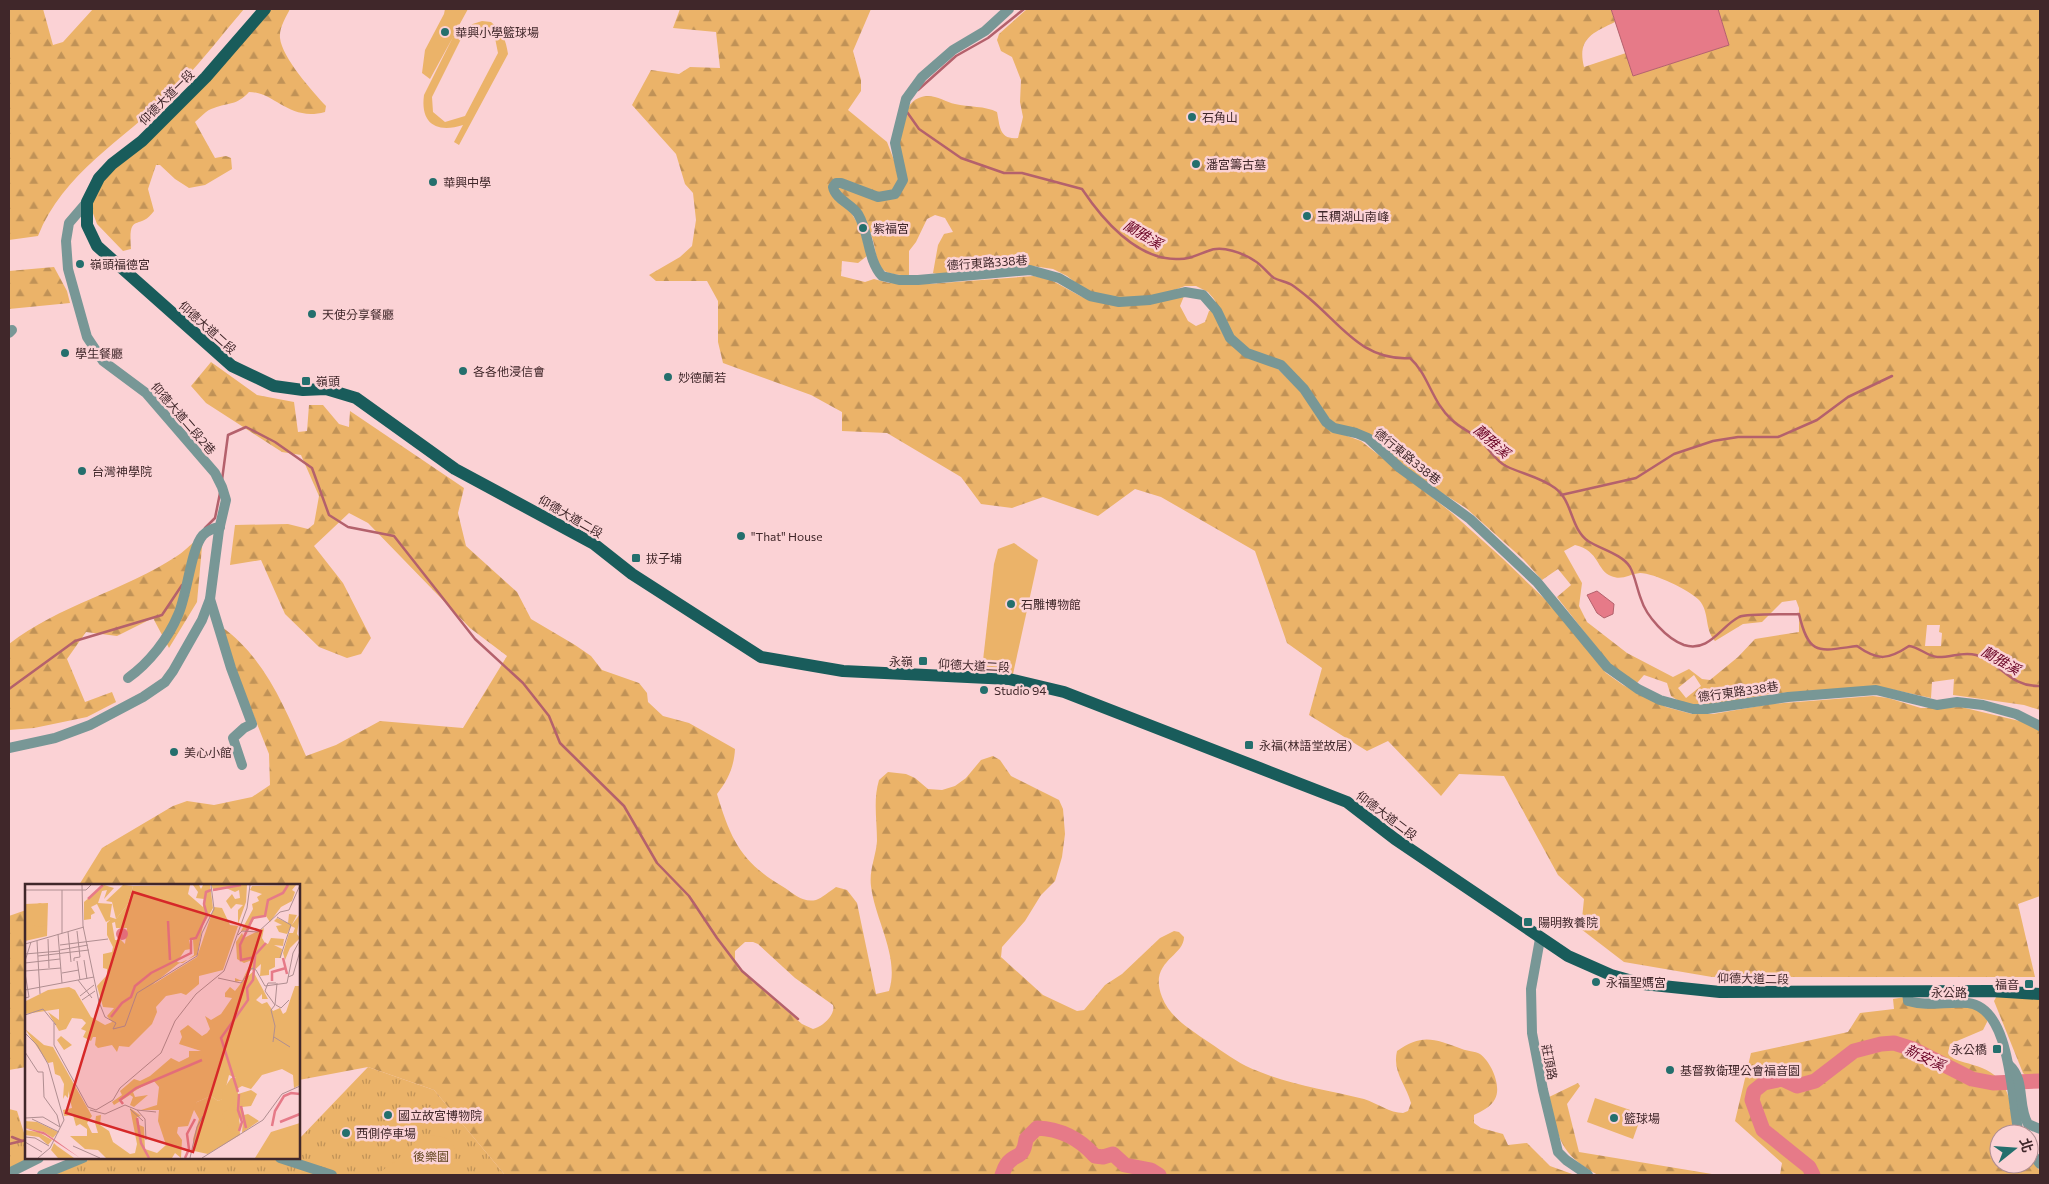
<svg xmlns="http://www.w3.org/2000/svg" width="2049" height="1184" font-family="Commissioner,'Noto Sans TC',sans-serif">
	<style>
		.forest { fill: url(#forest-firs); fill-rule: evenodd }
		.park { fill: url(#park-tufts) }
		.garden { fill: #ebb369; fill-rule: evenodd }
		.water { fill: #e67a88; stroke: #b4616c }
		.lines { fill: none; stroke-linecap: round; stroke-linejoin: round }
		.stream { stroke: #b4616c; stroke-width: 2.5 }
		.river { stroke: #e67a88; stroke-width: 15 }
		.minor { stroke: #789796; stroke-width: 10 }
		.primary { stroke: #195c5b; stroke-width: 12 }
		.poi-dot { fill: #246f6d; stroke: #fbd2d5; stroke-width: 2 }
		.labels { text-anchor: middle; dominant-baseline: central; stroke-width: 5; stroke-linejoin: round; paint-order: stroke }
		.poi-label { font-size: 12px; fill: #40272a; stroke: #fbd2d5; text-anchor: start }
		.street-label { font-size: 12px; fill: #40272a; stroke: #fbd2d5 }
		.park-label { font-size: 12px; fill: #61451f; stroke: #fbd2d5 }
		.water-label { font-size: 14px; font-style: italic; fill: #690223; stroke: #fbd2d5 }
		.inset-river { fill: none; stroke: #e67a88; stroke-width: 2.5 }
		.inset-road { fill: none; stroke: #b08e91; stroke-width: 1 }
		.view { fill: #d62828; fill-opacity: 0.15; stroke: #d62828; stroke-width: 2.5 }
		.inset-edge { fill: none; stroke: #40272a; stroke-width: 2.5 }
	</style>
	<defs>
		<pattern id="forest-firs" width="22" height="20" patternUnits="userSpaceOnUse" patternTransform="scale(1.25)"><rect width="22" height="20" fill="#ebb369"/><path d="M5 1l3.5 6h-7zM16 11l3.5 6h-7z" fill="#c09257"/></pattern>
		<pattern id="park-tufts" width="24" height="20" patternUnits="userSpaceOnUse" patternTransform="scale(1.25)"><rect width="24" height="20" fill="#ebb369"/><path d="M3 7l-1-3M5 7V3M7 7l1-3M15 17l-1-3M17 17v-4M19 17l1-3" fill="none" stroke="#c09257"/></pattern>
	</defs>
	<rect width="100%" height="100%" fill="#fbd2d5"/>
	<!-- forest -->
	<g class="forest">
		<path d="M9 9H43L53 45 63 42 93 9H244C220 37 196 69 169 95 123 140 63 173 38 236L9 240Z"/>
		<path d="M267 9H290C286 17 279 28 280 38 282 58 313 92 326 106L325 112C289 122 275 92 249 92 236 106 229 102 214 108 206 110 201 117 195 122L215 158 226 156 231 158 232 169 205 185 189 188 175 179 160 165H156L148 189 154 211C139 232 128 210 131 249L123 251 97 224 91 208 102 178Z"/>
		<path d="M680 9H871L853 51 861 80V91L848 110 887 142 900 176 894 189 880 195 833 182 859 226 867 256 858 263 842 261 841 276 865 282 874 279 889 283 929 284 1034 276 1051 280 1082 297 1123 306 1184 296 1180 306 1188 321 1196 326 1205 322 1209 311 1212 310 1225 338 1272 363 1300 391 1331 430 1361 441 1452 513 1502 558 1553 607 1606 673 1623 685 1666 707 1692 714H1713L1771 704 1873 696 1888 698 1921 708 1961 707 2040 726V896L2018 904 2035 977H1712L1624 962 1581 929 1584 899 1558 875 1504 776 1459 774 1441 796 1388 741 1367 751 1309 715 1322 668 1287 643 1255 551 1161 497 1135 489 1098 516 1043 497 1012 508 981 504 961 477 887 433 842 431V412L811 395 723 363 718 342V301L707 281H656L649 275 680 257 692 246 696 220 693 193 685 184 676 154 632 105 651 70 679 74 690 67 720 68 716 32 673 28Z"/>
		<path d="M1027 9H1611L1615 22C1592 33 1577 39 1584 67L1626 53 1633 76 1729 45 1718 9H2040V710L2024 705 1953 695 1954 679 1932 682 1931 698 1876 686 1769 694 1708 706 1682 703 1671 696 1667 683 1644 675 1637 683 1611 666 1557 597 1571 585 1558 569 1542 580 1523 559 1466 508 1426 483 1382 447 1335 425 1281 362 1250 351 1233 337 1214 299 1208 292 1196 286H1185L1161 295 1132 300 1086 291 1067 276 1053 269 1033 266 937 274 933 273 938 245 944 234 953 232 945 218 935 215 927 219 916 242 909 251V275C867 276 882 256 869 230 862 216 846 203 837 191L836 185 870 198 903 189C899 165 891 100 926 96 936 95 946 102 955 104 968 107 986 106 997 112 1000 126 999 140 1018 138L1023 117 1020 102 1021 80 1012 57 1001 51 997 40 999 34ZM1575 545C1600 551 1596 570 1611 576 1622 581 1629 574 1640 573 1654 573 1689 590 1699 600 1710 612 1704 629 1715 641L1743 624 1762 622 1782 602 1796 600 1799 608V632L1755 639 1738 657 1710 680 1702 679 1689 669 1673 677 1627 653 1587 622 1579 606 1582 583 1564 551ZM1927 625H1940L1939 632 1942 633 1941 646H1925ZM1694 675 1701 686 1686 698 1678 688Z"/>
		<path d="M54 267 67 291 70 303 9 309V271Z"/>
		<path d="M211 362 257 395 294 402 298 432 307 431 309 405H323L339 424 349 427 350 411 464 488 458 513 466 546 517 592 531 619 575 645 591 656 602 670 639 683 647 693 648 702 663 716 689 723 735 749C734 767 728 780 717 794 731 841 742 863 785 888 794 894 803 903 816 900 822 898 830 891 836 887L847 890 857 903 876 994 889 991C900 957 875 920 871 886 869 870 876 856 877 841 877 820 873 800 879 780L888 772 906 774 915 778 928 789 942 790 955 786 966 778 981 760 993 756 1000 760 1011 776 1059 800 1063 809 1065 834 1062 857 1055 881 1041 895 1025 921 1002 947 1001 957 1043 995 1077 1011 1084 1010 1105 985 1122 974 1160 938 1174 931 1179 932 1184 937C1184 957 1148 961 1162 997 1169 1016 1188 1028 1204 1039 1218 1048 1232 1059 1246 1066 1284 1084 1324 1089 1364 1099 1377 1103 1390 1113 1403 1113L1408 1111 1411 1103C1406 1084 1392 1072 1397 1051 1422 1033 1435 1039 1462 1049 1467 1051 1475 1051 1480 1054 1491 1062 1502 1086 1495 1099 1491 1107 1482 1111 1474 1115V1123L1481 1128 1503 1134 1508 1145 1527 1143 1550 1166 1575 1175H505L434 1090 368 1067 299 1080V885H79L102 848 173 806 187 801 214 805 252 797 270 785 269 754 234 666 222 627C265 658 285 708 306 756L336 745 380 721 463 728 507 656 470 628 368 523 349 513 314 546 343 583 371 638 361 654 347 658 319 647 285 614 261 560 230 565 235 525 288 524 308 529 314 524 319 496 301 455 282 452 206 403 191 386ZM745 942H753L758 944 795 978 833 1005C836 1015 822 1027 813 1029L802 1024 738 968 735 961V951Z"/>
		<path d="M206 530 202 547 197 602 169 648 153 618 117 636 86 632 67 659 85 702 112 692 116 702 87 717 34 728 9 730V644C59 605 124 591 177 556 188 549 197 538 206 530Z"/>
		<path d="M26 910V1067L9 1070V916Z"/>
		<path d="M1998 994 2040 996V1077H2027L2023 1073 1994 1001Z"/>
		<path d="M1905 997 1977 1008 1988 1020 1983 1030 1950 1044 1948 1053C1953 1066 1991 1060 2005 1088 2012 1102 2013 1119 2015 1134H1999V1164H2029V1158L2040 1171V1175H1780L1782 1163 1735 1121 1751 1053 1848 1032 1860 1013 1894 1009 1893 999Z"/>
		<path d="M1578 1083 1580 1086 1567 1104 1579 1152 1718 1175H1598C1558 1153 1559 1138 1549 1097Z"/>
	</g>
	<!-- park -->
	<g class="park">
		<path d="M368 1067 434 1090 505 1175H54L93 1158H299V1139Z"/>
		<path d="M9 1109 17 1111 26 1139V1158H36L9 1171Z"/>
	</g>
	<!-- garden -->
	<g class="garden">
		<path d="M445 9H468L457 29 482 21 491 22C502 31 506 40 508 54L459 145 454 142 463 125C438 133 420 125 424 95L453 37 430 79 422 73 425 50 444 14ZM477 29 487 31 495 38 498 53 465 116 445 122 433 112 432 97 463 35Z"/>
		<path d="M1014 543 1038 560 1013 674 982 669 994 564 998 549Z"/>
		<path d="M1595 1098 1642 1114 1633 1139 1587 1122Z"/>
		<path d="M428 1135C433 1136 440 1136 445 1138 463 1145 454 1166 443 1175H398L395 1172 391 1175H376L397 1160 418 1139Z"/>
	</g>
	<!-- water -->
	<g class="water">
		<path d="M1611 9H1718L1729 45 1633 76Z"/>
		<path d="M1597 591 1614 604 1613 614 1604 618 1597 613 1587 595Z"/>
	</g>
	<g class="lines">
		<!-- stream -->
		<g class="stream">
			<path d="M918 90 956 56 988 38 1024 9"/>
			<path d="M907 112 919 129 961 158 1004 173H1022L1082 189C1102 219 1136 259 1176 259 1188 260 1197 255 1208 251 1222 245 1243 253 1255 261 1262 265 1267 273 1274 278 1280 281 1287 282 1292 285 1298 289 1304 294 1310 299 1342 326 1363 361 1410 358 1429 375 1431 401 1452 420 1461 429 1474 433 1482 442 1490 450 1496 461 1506 466 1522 474 1540 477 1555 488 1573 501 1570 528 1588 541 1600 549 1622 554 1630 567 1635 576 1637 589 1641 599 1646 616 1667 639 1684 645 1709 653 1721 626 1739 617 1748 613 1786 615 1799 614 1809 657 1819 651 1857 646 1878 661 1888 660 1909 646 1919 647 1927 656 1937 657 1950 658 1962 651 1976 655 2001 662 2009 687 2040 686"/>
			<path d="M222 480 228 435 246 427 275 442 312 468 329 515 348 527 394 536 475 639 523 683 549 716 560 743 624 806 657 863 689 896 717 938 742 971 798 1019"/>
			<path d="M1561 495 1636 478 1674 454 1713 441 1738 437H1778L1817 420 1848 397 1892 376"/>
			<path d="M205 528 215 518 220 493"/>
			<path d="M9 689 75 641 162 615 182 585"/>
			<path d="M12 1137 22 1141"/>
			<path d="M9 1144 26 1140"/>
		</g>
		<!-- river -->
		<g class="river">
			<path d="M1002 1175C1003 1172 1005 1167 1007 1164 1016 1152 1023 1161 1026 1139L1037 1128C1060 1129 1080 1139 1095 1156L1103 1157 1113 1154 1125 1165 1151 1170 1159 1175"/>
			<path d="M1813 1175 1809 1167 1763 1130 1752 1100 1754 1091 1764 1083 1782 1079 1797 1086 1815 1081 1854 1051 1881 1044 1894 1043 1913 1049 1972 1079 1993 1083 2040 1081"/>
		</g>
		<!-- minor -->
		<g class="minor">
			<path d="M1009 9 985 31 953 50 922 77 906 99 895 143 903 180 895 194 878 197 841 183H836L833 187C835 199 852 204 858 214 870 234 867 259 882 276L899 280H918L1030 270 1059 278 1090 296 1119 302 1150 300 1185 292 1203 295 1217 311 1230 338 1247 353 1281 365 1304 389 1326 422 1334 428 1356 433 1368 438 1400 468 1470 519 1537 582 1607 667 1638 689 1660 700 1693 709H1707L1788 697 1876 690 1937 705 1957 702 1983 705 2016 714 2040 726"/>
			<path d="M9 333 12 330"/>
			<path d="M210 599 231 668 252 724 244 728 233 738 242 765"/>
			<path d="M128 678C149 663 168 639 178 615 187 596 191 548 203 535 208 530 214 528 220 527"/>
			<path d="M9 748 55 738 90 725 143 697 165 682 173 671 202 620 210 599 219 530 226 500 222 487 215 473 146 393 103 361 87 337 68 269 66 241 69 223 87 202"/>
			<path d="M1540 939 1531 989 1532 1033 1543 1090 1558 1152 1566 1160 1588 1175"/>
			<path d="M1907 992 1908 1001C1928 1007 1948 1001 1968 1003 2012 1008 2011 1101 2019 1134"/>
			<path d="M2009 1065C2026 1080 2017 1106 2028 1124L2040 1129"/>
			<path d="M2029 1150 2040 1164"/>
			<path d="M280 1158 332 1175"/>
			<path d="M9 1173 39 1158"/>
			<path d="M42 1175 83 1158"/>
		</g>
		<!-- primary -->
		<path class="primary" d="M265 9 206 77 142 141 112 164 99 178 87 202V225L97 246 232 366 274 386 303 390 326 389 356 398 455 469 594 544 632 574 761 657 843 671 1009 679 1064 692 1347 802 1395 839 1568 956 1611 975 1643 984 1720 992 1991 991 2040 994"/>
	</g>
	<!-- markers -->
	<g class="poi-dot">
		<circle cx="445" cy="32" r="5"/>
		<circle cx="1192" cy="117" r="5"/>
		<circle cx="1196" cy="164" r="5"/>
		<circle cx="433" cy="182" r="5"/>
		<circle cx="1307" cy="216" r="5"/>
		<circle cx="863" cy="228" r="5"/>
		<circle cx="80" cy="264" r="5"/>
		<circle cx="312" cy="314" r="5"/>
		<circle cx="65" cy="353" r="5"/>
		<circle cx="463" cy="371" r="5"/>
		<circle cx="668" cy="377" r="5"/>
		<rect x="301" y="376" width="10" height="10" rx="2.5"/>
		<circle cx="82" cy="471" r="5"/>
		<circle cx="741" cy="536" r="5"/>
		<rect x="631" y="553" width="10" height="10" rx="2.5"/>
		<circle cx="1011" cy="604" r="5"/>
		<rect x="918" y="656" width="10" height="10" rx="2.5"/>
		<circle cx="984" cy="690" r="5"/>
		<rect x="1244" y="740" width="10" height="10" rx="2.5"/>
		<circle cx="174" cy="752" r="5"/>
		<rect x="1523" y="917" width="10" height="10" rx="2.5"/>
		<circle cx="1596" cy="982" r="5"/>
		<rect x="2024" y="979" width="10" height="10" rx="2.5"/>
		<rect x="1992" y="1044" width="10" height="10" rx="2.5"/>
		<circle cx="1670" cy="1070" r="5"/>
		<circle cx="388" cy="1115" r="5"/>
		<circle cx="1614" cy="1118" r="5"/>
		<circle cx="346" cy="1133" r="5"/>
	</g>
	<g class="labels">
		<!-- poi labels -->
		<g class="poi-label">
			<text x="455" y="32">華興小學籃球場</text>
			<text x="1202" y="117">石角山</text>
			<text x="1206" y="164">潘宮籌古墓</text>
			<text x="443" y="182">華興中學</text>
			<text x="1317" y="216">玉稠湖山南峰</text>
			<text x="873" y="228">紫福宮</text>
			<text x="90" y="264">嶺頭福德宮</text>
			<text x="322" y="314">天使分享餐廳</text>
			<text x="75" y="353">學生餐廳</text>
			<text x="473" y="371">各各他浸信會</text>
			<text x="678" y="377">妙德蘭若</text>
			<text x="316" y="381">嶺頭</text>
			<text x="92" y="471">台灣神學院</text>
			<text x="751" y="536">"That" House</text>
			<text x="646" y="558">拔子埔</text>
			<text x="1021" y="604">石雕博物館</text>
			<text x="913" y="661" text-anchor="end">永嶺</text>
			<text x="994" y="690">Studio 94</text>
			<text x="1259" y="745">永福(林語堂故居)</text>
			<text x="184" y="752">美心小館</text>
			<text x="1538" y="922">陽明教養院</text>
			<text x="1606" y="982">永福聖媽宮</text>
			<text x="2019" y="984" text-anchor="end">福音</text>
			<text x="1987" y="1049" text-anchor="end">永公橋</text>
			<text x="1680" y="1070">基督教衛理公會福音園</text>
			<text x="398" y="1115">國立故宮博物院</text>
			<text x="1624" y="1118">籃球場</text>
			<text x="356" y="1133">西側停車場</text>
		</g>
		<!-- street labels -->
		<g class="street-label">
			<text transform="translate(166 97) rotate(-45)">仰德大道一段</text>
			<text transform="translate(987 262) rotate(-4)">德行東路338巷</text>
			<text transform="translate(208 327) rotate(42)">仰德大道二段</text>
			<text transform="translate(184 418) rotate(49)">仰德大道二段2巷</text>
			<text transform="translate(1408 456) rotate(39)">德行東路338巷</text>
			<text transform="translate(571 516) rotate(30)">仰德大道二段</text>
			<text transform="translate(974 665) rotate(3)">仰德大道二段</text>
			<text transform="translate(1738 691) rotate(-8)">德行東路338巷</text>
			<text transform="translate(1387 815) rotate(37)">仰德大道二段</text>
			<text transform="translate(1753 978) rotate(1)">仰德大道二段</text>
			<text x="1949" y="992">永公路</text>
			<text transform="translate(1550 1062) rotate(79)">莊頂路</text>
		</g>
		<!-- park labels -->
		<g class="park-label">
			<text x="431" y="1156">後樂園</text>
		</g>
		<!-- water labels -->
		<g class="water-label">
			<text transform="translate(1143 234) rotate(31)">蘭雅溪</text>
			<text transform="translate(1492 441) rotate(41)">蘭雅溪</text>
			<text transform="translate(2001 660) rotate(30)">蘭雅溪</text>
			<text transform="translate(1925 1057) rotate(25)">新安溪</text>
		</g>
	</g>
	<!-- overview -->
	<g transform="translate(25 884)">
		<rect width="275" height="275" fill="#fbd2d5"/>
		<path d="M79 1 89 4 79 15 82 6 77 7 73 19 87 20 85 33 91 35 103 20 108 2 165 1 163 10 178 23 179 15 171 14 173 8 168 1H174L176 5 178 1H185L188 24 178 41 172 71 153 80 127 101 172 73 189 23 197 24 205 41 213 42 198 86 174 92V100L161 111 156 109 141 112 131 123 132 128 127 140 104 163 94 162 92 168 87 161 73 164 70 161 71 153H68L66 157 58 153 61 147 56 145 61 139 57 135 47 134 41 145 34 147 23 128 34 136V125L0 130 1 117 23 106 44 103 50 106 66 133 80 141 87 138 82 132 89 124 78 123 72 102 82 91V85L78 84V70L87 68 88 63 82 51V39L85 36 81 38 72 20 66 23 70 29 66 31V35L59 36V18ZM90 38 91 44H102L100 60 96 56H90L87 39ZM164 56H168L169 71 158 79 152 78 160 66 166 65ZM186 1H222L221 18 213 40V26L218 21 211 20 206 25 201 17 207 10 210 15 215 14 214 6 210 8 201 4 189 7ZM271 1 267 6 270 8 267 17 256 23 245 38 241 32 230 33 223 46 216 47 228 25 227 20 234 17 232 13 237 10 225 6 227 2ZM264 30 272 31 262 50 254 48 251 42 257 41 249 37 252 34 263 39ZM275 30 272 50 275 54 265 64 260 76 258 69 264 49H268L270 44 266 42ZM239 44 237 54 240 59 243 60 246 54 259 55 258 62 249 61 257 65 256 74H250V83L244 86V91L235 92 236 80 219 96 210 98V94L217 97 227 76 219 79 212 75 211 58 217 49 219 54ZM227 85 243 115H237V110L231 116 237 120 242 118 248 127 255 124 258 130 261 128 270 102H275V201L269 204 268 191 257 185 237 191 226 205 217 202 210 206 211 194 204 191 198 215 193 217 186 212 172 218 163 242 153 243 152 249 157 256 156 274 150 269 147 274H81L73 266 60 265 45 252H62V245L55 240 51 242 48 231 39 232 38 226 47 224 43 207V214L40 211 38 215 39 200 35 192 30 190 28 178 23 179 0 145 19 161 28 163 67 232 62 239 67 249H73L70 239 71 232 76 231 75 241 84 247 88 258 105 270 110 269 112 260 105 224 116 232 112 233V240L119 243 120 265 132 269 141 261 133 237 134 226H116L132 221 134 203 128 196 108 208 110 213 123 211 109 223 105 221 108 213 105 211 89 221 87 218 97 211 95 207 109 195 115 197 125 192 146 174 154 178 164 173V167H176L154 160 157 153 155 147 163 141 177 152 182 149 185 145 180 132 186 136 196 130 207 114 200 113V109L205 103 210 107ZM275 239V274H230L246 248Z" fill="#ebb369" fill-rule="evenodd"/>
		<path d="M98 1 108 2 103 20 91 35 87 18 81 17Z" fill="#ebb369"/>
		<path d="M23 19 22 52 0 57V20ZM206 194H211L213 210 226 206 232 210 226 222 217 223 219 231 223 230 234 237 217 249 218 236 214 231 215 251 183 270 169 267 168 255 174 235 168 224 172 218 186 212 193 217 197 215 198 206ZM0 237 12 238 33 248 28 254 19 248 0 244ZM0 246 13 248 27 256 23 261 14 253 0 251ZM29 259 32 262 49 274H33L26 266Z" fill="#ebb369"/>
		<path d="M15 19 22 22V41L15 43 7 41V22ZM36 152 47 161 39 166 32 156ZM208 217 215 241 209 250 206 249 197 229 204 225Z" fill="#ebb369"/>
		<path d="M91 50a6 6 0 1 1 12 0a6 6 0 1 1-12 0ZM0 244 19 248 55 274 20 251Z" fill="#e67a88"/>
		<path class="inset-river" d="M188 6 216 1M63 15 78 1M143 37 145 76M229 72 241 59M258 74 262 90M247 97V88L261 84M86 133 97 119 106 113 110 102 126 89 166 69V55L171 54 182 31 179 20 181 8 186 6M213 208 196 154 223 116 222 104 228 96 230 73 216 76 215 61 228 34 240 32 243 16 258 9 263 1M214 210 213 226 217 238 214 247M98 220 95 216 111 204 177 176M216 222 221 244M112 234 116 259 124 274M255 238 275 230M247 242 250 227 259 212 266 209 275 210M160 274 164 265 162 250 170 235"/>
		<path class="inset-road" d="M57 1 58 42 74 118 80 133 91 139 88 145 100 142 112 109 172 72 177 49 189 25 186 1M0 6H61L66 1M252 33 266 41 255 74M43 48 46 78M37 49V6M33 50 37 99M213 51 217 47 233 48 255 28 264 26 275 1M23 55 24 84M12 57 15 110M0 60 59 43M35 61 83 55M35 66 63 61M0 70 35 67M13 72 64 66M59 76 62 95M0 77 6 58M49 77V74L55 73 52 47M52 77 55 96M0 79 35 75M0 87 36 84M0 89 4 113 0 114M37 89 54 86M263 93 268 91 275 67M193 94 216 99 227 84 231 86 240 102 262 99 268 69 275 56M53 96 67 114M251 99H243L240 107 250 121 252 99M0 106 69 93M55 112 69 101M57 116 70 107M251 121 256 124 264 116M0 131 18 125 31 141M29 139V161L63 223 71 226 88 216 95 204 136 169 150 137 171 110 199 87 222 24 225 1M0 149 12 161 23 180 39 236 25 264 13 274M249 153 265 163M248 158 250 142 246 126 250 121M0 168 13 188H18L19 213 32 231 35 243M105 225 118 237M65 226 80 230 100 221 112 226 120 235 121 256M112 226 131 228M0 234 18 233 35 243M7 235 34 248M0 253 10 254 24 262M0 258 17 268M48 262 75 274M165 274 172 243 178 232M177 274 238 236 257 210 275 202"/>
		<path class="view" d="M108 8 236 47 168 268 41 229Z"/>
		<rect width="275" height="275" class="inset-edge"/>
	</g>
	<!-- border -->
	<rect width="2049" height="1184" fill="none" stroke="#40272a" stroke-width="20"/>
	<!-- north arrow -->
	<g transform="translate(2014 1149) rotate(73)"><circle r="24" fill="#fbd2d5" stroke="#b08e91"/>
	<path d="M0-4L9 19L0 12L-9 19Z" fill="#246f6d"/>
	<text y="-8" font-size="14" font-weight="bold" text-anchor="middle" fill="#40272a">北</text>
	</g>
</svg>
